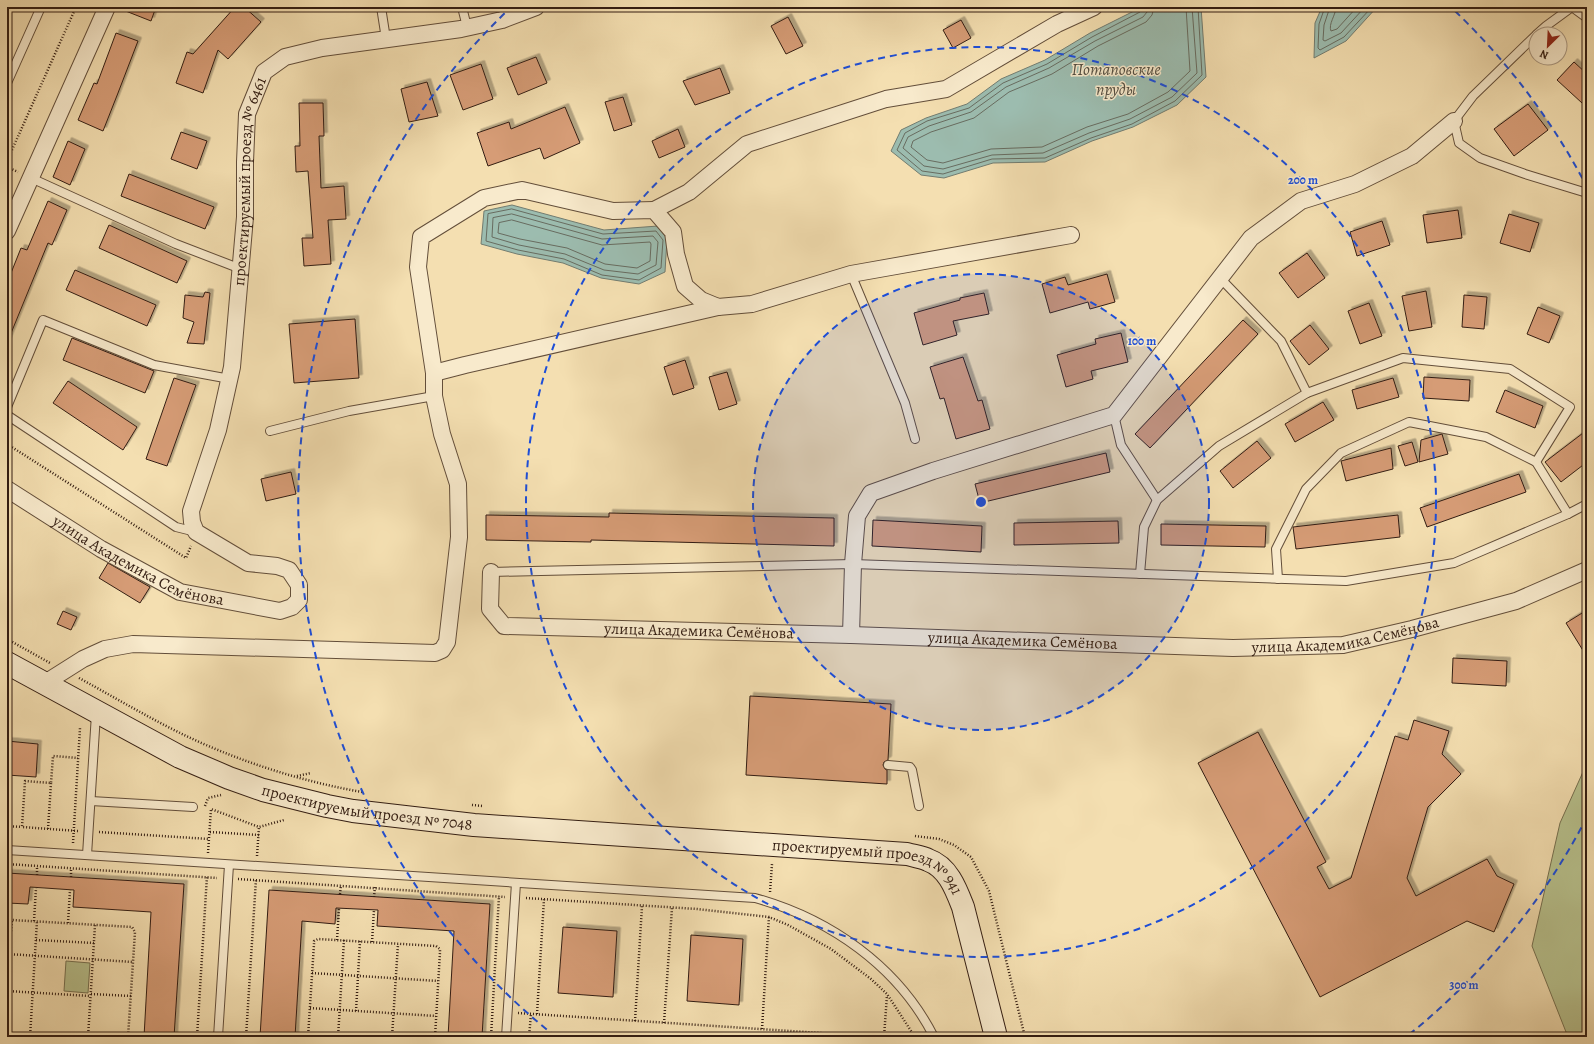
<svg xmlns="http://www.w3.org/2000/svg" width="1594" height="1044" font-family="Alegreya,serif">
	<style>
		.green { fill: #b8c28e; stroke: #767050 }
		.water { fill: #9cbcaf; stroke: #727c70 }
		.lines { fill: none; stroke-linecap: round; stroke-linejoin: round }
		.shore { stroke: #686c60; stroke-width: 1 }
		.building { fill: #d69c76; stroke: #331d12; filter: url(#shadow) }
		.lane-casing { stroke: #634e3a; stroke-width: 10 }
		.street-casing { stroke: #634e3a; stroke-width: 18 }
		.secondary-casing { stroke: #331d12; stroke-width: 24 }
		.path { stroke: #331d12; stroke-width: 2.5; stroke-dasharray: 1 2; stroke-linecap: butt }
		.lane { stroke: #f8eacc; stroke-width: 8 }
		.street { stroke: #f8eacc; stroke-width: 16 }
		.secondary { stroke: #f8eacc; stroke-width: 22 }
		.ring { fill: none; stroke: #1d4ed8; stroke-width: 2; stroke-dasharray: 7 5 }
		.labels { text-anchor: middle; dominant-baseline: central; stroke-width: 3; stroke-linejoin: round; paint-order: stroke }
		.street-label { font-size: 16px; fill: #331d12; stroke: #f8eacc }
		.water-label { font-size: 17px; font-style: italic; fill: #524d41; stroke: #f8eacc }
		.centre { fill: #1d4ed8; stroke: #f8eacc; stroke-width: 2 }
		.ring-label { font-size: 12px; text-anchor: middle; font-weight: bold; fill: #1d4ed8; stroke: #f8eacc; stroke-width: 3; stroke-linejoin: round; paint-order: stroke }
	</style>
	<defs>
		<filter id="shadow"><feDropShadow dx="3.5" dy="-3.5" stdDeviation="0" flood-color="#0004"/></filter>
	</defs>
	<rect width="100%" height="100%" fill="#f4dfb1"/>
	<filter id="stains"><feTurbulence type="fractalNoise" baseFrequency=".005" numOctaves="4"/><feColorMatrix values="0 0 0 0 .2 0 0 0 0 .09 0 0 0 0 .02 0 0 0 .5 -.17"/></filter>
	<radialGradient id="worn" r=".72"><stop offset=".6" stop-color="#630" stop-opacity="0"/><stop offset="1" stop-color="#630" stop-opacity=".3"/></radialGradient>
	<!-- green -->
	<g class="green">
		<path d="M1587 763V1037H1568L1532 946 1560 823Z"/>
		<path d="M66 961 90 963 88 993 64 991Z"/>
	</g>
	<!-- water -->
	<g class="water">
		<path d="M1142 7H1201L1206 77 1177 105 1133 127 1092 141 1045 162 993 163 944 178 921 175 891 151 901 130 926 118 967 104 1001 79 1045 60 1090 33Z"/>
		<path d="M1322 7H1377L1346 41 1314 58 1315 23Z"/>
		<path d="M512 205 604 230 658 226 667 239 665 272 639 284 601 278 563 263 517 254 481 244 484 211Z"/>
	</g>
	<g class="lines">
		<!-- shore -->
		<g class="shore">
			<path d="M1143 7 1140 12 1092 37 1047 64 1003 83 969 108 927 121 905 133 897 150 922 171 943 174 992 159 1045 158 1091 138 1132 124 1175 101 1202 75 1198 7"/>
			<path d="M1148 7 1147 12 1143 17 1095 41 1049 68 1006 87 971 112 929 126 908 137 903 148 924 166 943 169 992 155 1043 153 1089 133 1130 119 1172 97 1197 73 1192 7"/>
			<path d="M1154 7 1152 15 1146 22 1098 46 1052 74 1009 92 974 118 931 132 913 141 911 147 927 160 943 163 991 149 1042 147 1087 127 1128 114 1168 92 1190 71 1186 7"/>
			<path d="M1325 7 1319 24 1318 48 1320 50 1344 37 1372 7"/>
			<path d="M1330 7 1324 25 1323 40 1325 41 1341 33 1365 7"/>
			<path d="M1336 7C1336 15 1328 24 1331 31L1337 29 1357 7"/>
			<path d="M512 209 603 234 656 231 663 240 661 268 639 280 602 275 564 259 518 250 486 241 488 214Z"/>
			<path d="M512 214 602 239 653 236 658 242 656 265 638 274 604 270 565 254 519 245 492 237 493 218Z"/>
			<path d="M512 220 602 245 650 242 651 244 650 261 637 268 605 264 567 248 520 239 498 233 499 223Z"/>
		</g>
	</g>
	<!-- building -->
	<g class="building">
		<path d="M118 7H156L151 21 118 8Z"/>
		<path d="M235 7H244L261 22 228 59 218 50 203 93 176 83 187 52 193 54Z"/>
		<path d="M788 17 803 46 786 54 771 26Z"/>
		<path d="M961 20 971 38 953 48 943 30Z"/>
		<path d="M116 33 138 41 118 93 103 131 78 120 94 83 97 84Z"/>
		<path d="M536 57 547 83 518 95 507 68Z"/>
		<path d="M1574 62 1587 74V97L1582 103 1557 80Z"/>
		<path d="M481 64 493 99 463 110 450 75Z"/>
		<path d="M720 68 730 93 695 105 683 81Z"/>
		<path d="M427 82 438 116 409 122 401 89Z"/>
		<path d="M623 97 632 125 614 131 605 102Z"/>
		<path d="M299 103H323L324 136H319L321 188 344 186 346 219 328 220 331 264 304 266 302 238H313L308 171 296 172 295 146H300Z"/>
		<path d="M1528 104 1548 130 1514 156 1494 129Z"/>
		<path d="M565 107 580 143 544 159 540 148 488 166 477 133 509 122 511 129Z"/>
		<path d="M678 129 685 147 659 158 652 141Z"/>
		<path d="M181 132 207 141 197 169 171 159Z"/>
		<path d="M68 141 85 149 70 185 53 177Z"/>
		<path d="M129 174 214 207 205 229 121 196Z"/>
		<path d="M48 201 67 210 52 245 48 243 7 343V283L21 248 27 250Z"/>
		<path d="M1458 210 1462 238 1427 243 1423 215Z"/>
		<path d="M1509 214 1539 223 1530 252 1500 243Z"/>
		<path d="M1382 221 1390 245 1357 256 1350 232Z"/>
		<path d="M109 225 187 261 177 283 99 248Z"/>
		<path d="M1307 253 1325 278 1298 298 1279 273Z"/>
		<path d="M75 270 156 305 147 326 66 290Z"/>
		<path d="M1107 274 1115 302 1090 309 1088 302 1050 313 1042 284 1065 277 1068 285Z"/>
		<path d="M1426 291 1432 327 1409 331 1402 296Z"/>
		<path d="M205 292 210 293 204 344 187 343 194 322 183 318 185 295 203 297Z"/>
		<path d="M984 293 989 314 953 321 957 335 923 345 914 313 960 300V298Z"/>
		<path d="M1464 295 1487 297 1484 329 1462 327Z"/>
		<path d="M1369 303 1382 336 1360 344 1348 311Z"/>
		<path d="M1538 307 1560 316 1549 343 1527 334Z"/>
		<path d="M355 319 359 378 294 383 289 324Z"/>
		<path d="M1243 320 1258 334 1150 448 1135 434Z"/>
		<path d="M1310 325 1329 349 1309 365 1290 341Z"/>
		<path d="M1121 333 1128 362 1091 371 1093 379 1066 387 1057 355 1096 344 1095 339Z"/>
		<path d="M72 338 154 371 145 393 63 360Z"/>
		<path d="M963 357 978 401 982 400 990 429 956 439 944 398 940 399 930 367Z"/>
		<path d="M685 360 694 388 673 395 664 367Z"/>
		<path d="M727 372 737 404 719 410 709 377Z"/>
		<path d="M1424 377 1470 380 1469 401 1423 398Z"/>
		<path d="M174 378 196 385 167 466 146 459Z"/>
		<path d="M1393 378 1399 397 1357 409 1352 390Z"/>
		<path d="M68 381 137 427 123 450 53 403Z"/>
		<path d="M1505 390 1543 406 1535 428 1496 412Z"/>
		<path d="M1323 402 1334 420 1295 442 1285 424Z"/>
		<path d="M1587 430V462L1561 482 1545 462Z"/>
		<path d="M1442 434 1448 454 1419 462 1421 440Z"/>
		<path d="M1257 441 1271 458 1233 488 1220 471Z"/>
		<path d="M1412 442 1418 462 1405 466 1398 446Z"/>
		<path d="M1391 448 1393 469 1346 481 1341 461Z"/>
		<path d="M1106 453 1110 472 980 503 975 484Z"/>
		<path d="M291 472 296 494 266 501 261 479Z"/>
		<path d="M1519 474 1526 492 1427 527 1420 508Z"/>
		<path d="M609 513 834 518V546L591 540V542L486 540V515L609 517Z"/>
		<path d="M1398 515 1400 537 1296 549 1293 527Z"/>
		<path d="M873 520 982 526 981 552 872 546Z"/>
		<path d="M1118 521 1119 543 1014 545V523Z"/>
		<path d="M1161 524 1266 526 1265 547 1161 545Z"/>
		<path d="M108 563 150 587 140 603 99 578Z"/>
		<path d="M1587 610V657L1566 623Z"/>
		<path d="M63 611 77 617 71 630 57 624Z"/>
		<path d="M1453 658 1507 661 1506 686 1452 683Z"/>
		<path d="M750 696 891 704 888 760 884 762 883 765 885 769 887 770V784L746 775Z"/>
		<path d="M1414 720 1449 731 1442 754 1461 774 1428 807 1407 878 1416 896 1487 859 1497 876 1514 884 1494 932 1467 921 1320 997 1198 763 1258 732 1326 862 1317 867 1329 889 1351 878 1395 736 1408 740Z"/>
		<path d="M7 741 38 744 36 777 7 775Z"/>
		<path d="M7 873 184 884 174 1037H144L151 912 73 907 74 890 30 887 28 904 7 903Z"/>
		<path d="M269 890 490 904 482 1037H448L454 931 377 926 378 910 336 908 335 924 302 921 295 1037H260Z"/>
		<path d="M563 927 617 931 613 997 558 993Z"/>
		<path d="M691 935 743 939 739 1005 687 1001Z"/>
	</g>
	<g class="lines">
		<!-- lane casing -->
		<g class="lane-casing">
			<g id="lane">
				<path d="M381 7 386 39"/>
				<path d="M462 7 467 27"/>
				<path d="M1572 7 1587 18"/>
				<path d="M1537 34 1546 26 1572 7"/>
				<path d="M1536 35 1473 96 1454 121 1459 143 1480 158 1525 174 1587 193"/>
				<path d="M7 83 41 7"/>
				<path d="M31 178 176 244 241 269"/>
				<path d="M851 274 905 403 915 439"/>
				<path d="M1220 278 1281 341 1307 393"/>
				<path d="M7 407 43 320 154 365 230 379"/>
				<path d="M7 415 176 527 196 532"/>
				<path d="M1114 415 1121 445 1157 500"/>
				<path d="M270 431 349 411 434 396"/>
				<path d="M491 572 853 564 1346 581 1454 563 1568 514 1587 504"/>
				<path d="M1140 574 1144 527 1157 500 1219 446 1307 393 1403 358 1510 369 1570 407 1536 462"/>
				<path d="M1278 579 1276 549 1306 489 1341 453 1409 422 1486 437 1536 462 1568 514"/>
				<path d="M888 765 910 767 912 770 919 806"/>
				<path d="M91 801 193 807"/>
				<path d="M7 850 755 898C830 919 898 966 934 1037"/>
				<path d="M87 855 96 714"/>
				<path d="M218 1037 229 865"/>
				<path d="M506 1037 516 883"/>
			</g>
		</g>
		<!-- street casing -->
		<g class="street-casing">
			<g id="street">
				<path d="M654 210 689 192 747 144 886 99 946 89 1057 24 1094 7"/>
				<path d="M7 231 107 7"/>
				<path d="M434 373 465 365 718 307"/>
				<path id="s1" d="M7 489 101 549 180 592 280 611 292 607 299 600V585L289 570 277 566 248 563 196 532 192 522 191 511 218 430 232 367 245 217V162L247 114 264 72 285 57 322 48 461 29 502 20 536 7"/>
				<path id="s2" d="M491 572 490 609 504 626 851 635 1233 648 1343 645 1412 629 1516 601 1587 570"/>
				<path d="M851 635 853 564 857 516 871 493 933 471 1114 415 1251 238 1301 201 1355 184 1412 156 1454 121"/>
				<path d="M45 683 83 659 105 649 133 644 435 653 442 650 447 642 459 537 458 484 442 434 434 396V373L418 267 421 237 484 198 522 190 613 211 654 210 673 232 676 254 685 286 701 300 718 307 752 304 851 274 1071 235"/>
			</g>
		</g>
		<!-- secondary casing -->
		<g class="secondary-casing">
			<g id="secondary">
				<path id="s3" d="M7 663 180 757 229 778 263 790 327 806 353 811 474 825 907 854C914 856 922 857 928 860 948 867 956 889 963 907L996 1037"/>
			</g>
		</g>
		<!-- path -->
		<g class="path">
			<path d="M7 161 76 7"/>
			<path d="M7 167 18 172"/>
			<path d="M7 444 186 558 191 546"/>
			<path d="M7 639 50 663"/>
			<path d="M79 678C112 696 144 715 178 732 235 760 299 781 362 792"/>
			<path d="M297 776 311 773"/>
			<path d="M472 805 483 806"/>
			<path d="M205 806 208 798 221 795"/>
			<path d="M7 826 22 827"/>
			<path d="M48 829 51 783"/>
			<path d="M78 831 22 827 25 781 51 783 53 756 78 758"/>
			<path d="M99 832 209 839"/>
			<path d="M210 832 259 835"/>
			<path d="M915 836 939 839 954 845 971 857 989 891 1025 1037"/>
			<path d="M73 843 80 728"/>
			<path d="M208 853 211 809 259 827 284 820"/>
			<path d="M257 856 259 827"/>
			<path d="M7 864 217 878"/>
			<path d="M37 875V866"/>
			<path d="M71 877V868"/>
			<path d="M238 879 505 897"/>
			<path d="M770 892 772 864"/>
			<path d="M340 894 341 885"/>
			<path d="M374 897 375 887"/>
			<path d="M526 898 697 909 769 917 788 925 831 949 871 979 887 994 915 1037"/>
			<path d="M34 921 36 888"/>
			<path d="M68 923 70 890"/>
			<path d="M36 940 94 943"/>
			<path d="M337 940 339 908"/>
			<path d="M372 942 374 910"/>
			<path d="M8 954 133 962"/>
			<path d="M312 973 438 981"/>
			<path d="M7 976 12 920 132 927 135 932 128 1037"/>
			<path d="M7 991 90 996"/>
			<path d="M91 994 131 996"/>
			<path d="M310 1008 436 1016"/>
			<path d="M356 1011 360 941"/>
			<path d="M518 1013 881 1037"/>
			<path d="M537 1014 544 899"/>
			<path d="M635 1021 642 906"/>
			<path d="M664 1023 672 908"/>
			<path d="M762 1029 769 916"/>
			<path d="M30 1037 37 921"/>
			<path d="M88 1037 95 925"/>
			<path d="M197 1037 207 876"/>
			<path d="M246 1037 256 879"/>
			<path d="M308 1037 314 944V941L318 939 436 946 440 949V952L435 1037"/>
			<path d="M338 1037 344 940"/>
			<path d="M392 1037 398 944"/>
			<path d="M491 1037 499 896"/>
			<path d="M529 1037 531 1014"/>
			<path d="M884 1037 887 995"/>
			<path d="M1541 1037 1546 1034"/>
		</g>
		<!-- lane -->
		<use href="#lane" class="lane"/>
		<!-- street -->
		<use href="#street" class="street"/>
		<!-- secondary -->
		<use href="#secondary" class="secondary"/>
	</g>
	<!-- distance rings -->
	<circle cx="981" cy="502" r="228" fill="#1d4ed8" fill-opacity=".12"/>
	<g class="ring">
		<circle cx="981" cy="502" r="228"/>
		<circle cx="981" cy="502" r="455"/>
		<path d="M1587 817A683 683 0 0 1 1406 1037M556 1037A683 683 0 0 1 507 11M1455 11A683 683 0 0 1 1587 187"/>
	</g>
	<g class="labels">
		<!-- street labels -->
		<g class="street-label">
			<text stroke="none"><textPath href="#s1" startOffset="820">проектируемый проезд № 6461</textPath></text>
			<text stroke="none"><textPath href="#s1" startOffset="151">улица Академика Семёнова</textPath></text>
			<text stroke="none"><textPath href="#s2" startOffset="254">улица Академика Семёнова</textPath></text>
			<text stroke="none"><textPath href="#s2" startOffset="902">улица Академика Семёнова</textPath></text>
			<text stroke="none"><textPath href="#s2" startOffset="578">улица Академика Семёнова</textPath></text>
			<text stroke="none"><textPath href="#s3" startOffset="392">проектируемый проезд № 7048</textPath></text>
			<text stroke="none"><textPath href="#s3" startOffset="901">проектируемый проезд № 941</textPath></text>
		</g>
		<!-- water labels -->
		<g class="water-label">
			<text x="1116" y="69">Потаповские<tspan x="1116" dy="20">пруды</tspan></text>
		</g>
	</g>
	<circle cx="981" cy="502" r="6" class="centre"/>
	<g class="ring-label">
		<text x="1303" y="184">200 m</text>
		<text x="1142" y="345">100 m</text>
		<text x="1464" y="989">300 m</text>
	</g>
	<!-- margin -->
	<rect width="1594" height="1044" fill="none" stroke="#f4dfb1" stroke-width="24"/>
	<rect x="8" y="8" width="1578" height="1028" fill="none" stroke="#331d12" stroke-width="2"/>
	<rect x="12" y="12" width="1570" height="1020" fill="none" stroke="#331d12"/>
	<!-- north arrow -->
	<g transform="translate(1548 46) rotate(204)"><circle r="19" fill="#f8eacc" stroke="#a99882"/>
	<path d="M0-3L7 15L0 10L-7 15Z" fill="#8f2418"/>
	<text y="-6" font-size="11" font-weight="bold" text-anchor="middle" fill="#331d12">N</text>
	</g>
	<rect width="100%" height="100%" filter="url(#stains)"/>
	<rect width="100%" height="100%" fill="url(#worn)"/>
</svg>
